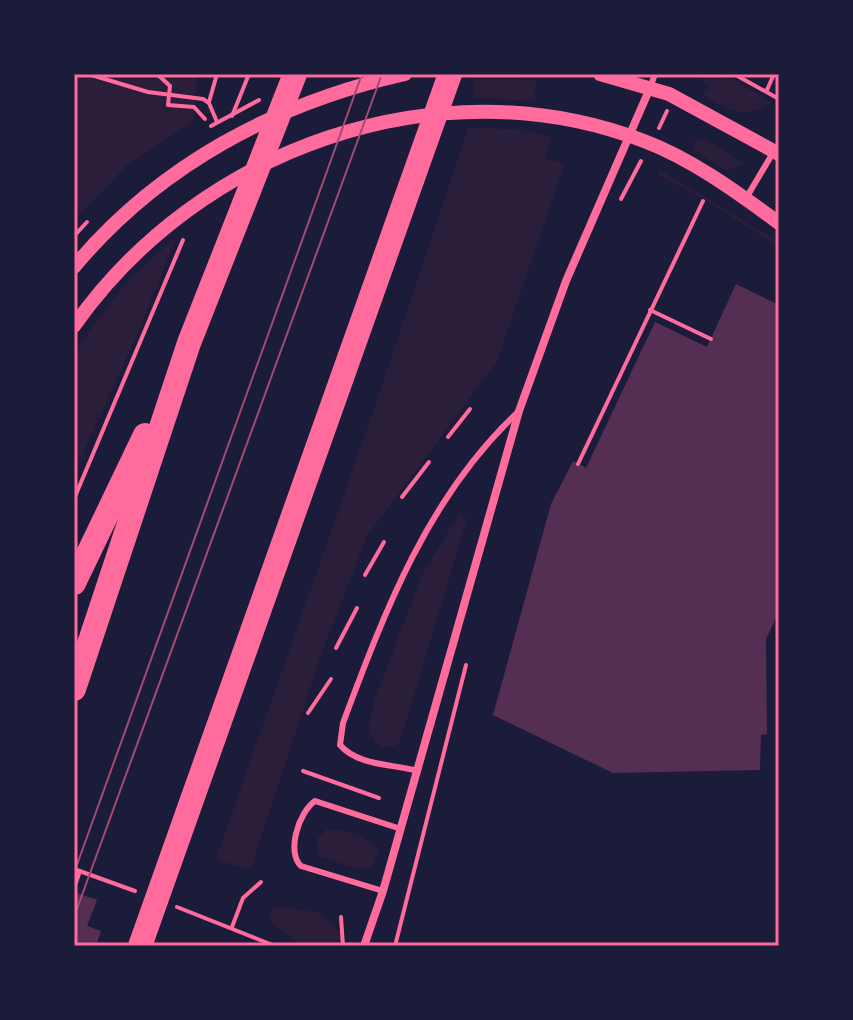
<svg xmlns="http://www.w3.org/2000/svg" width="853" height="1020" font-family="Roboto,sans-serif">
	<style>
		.green { fill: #2a1e3b }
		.building { fill: #542f53 }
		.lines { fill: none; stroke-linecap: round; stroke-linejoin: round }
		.path { stroke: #ff6b9d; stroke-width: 4 }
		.service { stroke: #ff6b9d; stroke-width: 6 }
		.minor { stroke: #ff6b9d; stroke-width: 8 }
		.tertiary { stroke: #ff6b9d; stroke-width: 14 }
		.motorway { stroke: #ff6b9d; stroke-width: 24 }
		.tram { stroke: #a44b75; stroke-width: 2 }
		.neatline { fill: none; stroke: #ff6b9d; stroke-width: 3 }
	</style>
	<rect width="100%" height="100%" fill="#1b1b3a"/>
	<!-- green -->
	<g class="green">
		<path d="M74 74H197L194 121 127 165 74 221Z"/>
		<path d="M698 74 732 79 771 102C749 121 724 110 703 94L709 87Z"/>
		<path d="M474 79 536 80 535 101 474 98Z"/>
		<path d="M468 128 515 129 551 136 545 158 564 164 497 362 367 536 321 655 250 871 216 859 374 409Z"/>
		<path d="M703 139 708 141 744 163 726 171 694 150 695 140Z"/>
		<path d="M660 170 779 242V247L704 199 658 175Z"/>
		<path d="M176 237 141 326 74 473V352L128 280Z"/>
		<path d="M459 514 467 519 401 738 397 746 381 748 374 742 368 727 376 696 422 575Z"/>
		<path d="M327 829C344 829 369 836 379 850L372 868 359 870 319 856 316 840Z"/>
		<path d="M278 906 320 913 342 934 341 944 302 946 271 922V909Z"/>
	</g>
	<!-- building -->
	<g class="building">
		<path d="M736 284 779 305V611L766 639 767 734 761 735 760 770 613 773 493 715 551 504 573 461 586 468 655 322 707 347Z"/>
		<path d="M74 892 97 900 87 926 101 931 96 946H74Z"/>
	</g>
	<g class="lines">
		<!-- path -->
		<g class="path">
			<path d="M88 74 148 92 203 99 209 103 217 122"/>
			<path d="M157 74 170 86 168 105 194 107 205 119"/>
			<path d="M734 74 779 99"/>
			<path d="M767 90 774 74"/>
			<path d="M209 102 217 74"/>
			<path d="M232 116 249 74"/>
			<path d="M211 126 259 100"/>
			<path d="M659 128 667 111"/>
			<path d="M621 199 641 161"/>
			<path d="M74 236 87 222"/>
			<path d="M650 310 711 339"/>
			<path d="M448 437 470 409"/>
			<path d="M578 464 703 201"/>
			<path d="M402 497 429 462"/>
			<path d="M74 499 183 240"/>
			<path d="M365 575 384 542"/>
			<path d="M336 648 357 608"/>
			<path d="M308 713 331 679"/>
			<path d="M303 771 379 798"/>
			<path d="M74 869 135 891"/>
			<path d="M74 888 80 871"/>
			<path d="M177 907 275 946"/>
			<path d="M341 917 343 946"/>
			<path d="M232 927 243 898 261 882"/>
			<path d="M395 946 466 665"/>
		</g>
		<!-- service -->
		<g class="service">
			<path d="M650 88 655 74"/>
			<path d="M745 200 774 151"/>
			<path d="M418 771C393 764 358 766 340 745L343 723C385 611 427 498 517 413"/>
			<path d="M383 891 301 866C286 852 299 812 315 801L401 829"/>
		</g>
		<!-- minor -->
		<path class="minor" d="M364 946 383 891 519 411 566 281 650 88"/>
		<!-- tertiary -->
		<g class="tertiary">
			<path d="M600 74 669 94 779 154"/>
			<path d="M74 267C159 165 276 103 405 74"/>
			<path d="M74 326C198 149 438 62 644 141 692 159 738 193 779 223"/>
		</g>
		<!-- motorway -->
		<g class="motorway">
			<path d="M74 583 145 435"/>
			<path d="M74 689 189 343 295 74"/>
			<path d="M140 946 450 74"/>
		</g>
		<!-- tram -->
		<g class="tram">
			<path d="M74 873 362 74"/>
			<path d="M74 917 382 74"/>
		</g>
	</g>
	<!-- border -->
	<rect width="853" height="1020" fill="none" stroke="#1b1b3a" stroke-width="152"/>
	<rect x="76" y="76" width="701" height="868" class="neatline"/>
</svg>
